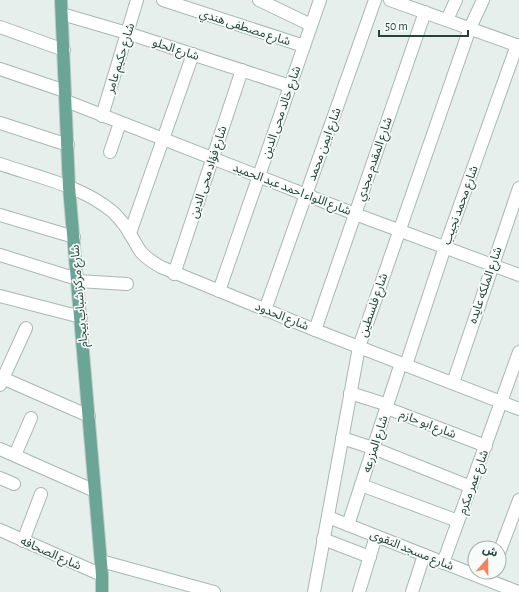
<svg xmlns="http://www.w3.org/2000/svg" width="519" height="592" font-family="'Alegreya Sans','Noto Sans Arabic',sans-serif">
	<style>
		.lines { fill: none; stroke-linecap: round; stroke-linejoin: round }
		.minor-casing { stroke: #a8b8b2; stroke-width: 14 }
		.major-casing { stroke: #c2cac8; stroke-width: 14 }
		.minor { stroke: #fff; stroke-width: 12 }
		.major { stroke: #6aa596; stroke-width: 12 }
		.labels { text-anchor: middle; dominant-baseline: central; stroke-width: 3.5; stroke-linejoin: round; paint-order: stroke }
		.street-label { font-size: 12px; fill: #24423a; stroke: #f7fbf9 }
	</style>
	<rect width="100%" height="100%" fill="#e6efeb"/>
	<g class="lines">
		<!-- minor casing -->
		<g class="minor-casing">
			<g id="minor">
				<path d="M163 0 304 46"/>
				<path d="M259 0 311 25"/>
				<path d="M390 0 519 46"/>
				<path d="M62 14 127 33 290 86"/>
				<path d="M447 20 456 0"/>
				<path d="M0 27 64 50"/>
				<path d="M0 69 65 91"/>
				<path d="M66 101 355 214 519 275"/>
				<path d="M102 116 137 0"/>
				<path d="M0 123 68 145"/>
				<path d="M110 152 120 123"/>
				<path d="M0 164C38 177 82 186 113 212 119 218 126 226 130 234 134 240 137 247 141 252 147 259 154 263 161 267L315 330 519 409"/>
				<path d="M0 215 74 237"/>
				<path d="M130 233 193 54"/>
				<path d="M0 255 77 279"/>
				<path d="M174 274 242 70"/>
				<path d="M78 281 127 284"/>
				<path d="M219 291 320 0"/>
				<path d="M0 296 81 317"/>
				<path d="M265 310 375 0"/>
				<path d="M315 330 425 12"/>
				<path d="M406 365 445 247 517 45"/>
				<path d="M0 377 89 416"/>
				<path d="M453 383 519 188"/>
				<path d="M0 385 26 328"/>
				<path d="M350 393 385 404 389 409 486 446"/>
				<path d="M342 438 373 448 471 487"/>
				<path d="M0 449 95 491"/>
				<path d="M15 455 31 418"/>
				<path d="M0 478 14 484"/>
				<path d="M361 485 458 521"/>
				<path d="M328 517 518 592"/>
				<path d="M348 525 401 363"/>
				<path d="M0 530 102 575"/>
				<path d="M323 539 370 557"/>
				<path d="M23 541 41 494"/>
				<path d="M499 553 519 500"/>
				<path d="M101 561 214 592"/>
				<path d="M443 563 519 352"/>
				<path d="M314 592 359 347 470 28 483 0"/>
				<path d="M359 592 376 536"/>
				<path d="M412 592 424 555"/>
			</g>
		</g>
		<!-- major casing -->
		<g class="major-casing">
			<path id="major" d="M61 0 69 187 102 575V592"/>
		</g>
		<!-- minor -->
		<use href="#minor" class="minor"/>
		<!-- major -->
		<use href="#major" class="major"/>
	</g>
	<g class="labels">
		<!-- street labels -->
		<g class="street-label">
			<text transform="translate(245 27) rotate(18)">شارع مصطفى هندي</text>
			<text transform="translate(176 49) rotate(18)">شارع الحلو</text>
			<text transform="translate(120 58) rotate(-73)">شارع حكيم عامر</text>
			<text transform="translate(281 112) rotate(-71)">شارع خالد محى الدين</text>
			<text transform="translate(324 144) rotate(-70)">شارع ايمن محمد</text>
			<text transform="translate(374 159) rotate(-71)">شارع المقدم مجدي</text>
			<text transform="translate(208 172) rotate(-72)">شارع فؤاد محى الدين</text>
			<text transform="translate(292 189) rotate(21)">شارع اللواء احمد عبد الحميد</text>
			<text transform="translate(460 205) rotate(-70)">شارع محمد نجيب</text>
			<text transform="translate(485 285) rotate(-71)">شارع الملكه عايده</text>
			<text transform="translate(79 296) rotate(-95)">شارع مركز شباب بيجام</text>
			<text transform="translate(373 305) rotate(-71)">شارع فلسطين</text>
			<text transform="translate(282 316) rotate(22)">شارع الحدود</text>
			<text transform="translate(428 424) rotate(21)">شارع ابو حازم</text>
			<text transform="translate(375 444) rotate(-72)">شارع المزرعه</text>
			<text transform="translate(473 482) rotate(-70)">شارع عمر مكرم</text>
			<text transform="translate(412 550) rotate(22)">شارع مسجد التقوى</text>
			<text transform="translate(51 553) rotate(24)">شارع الصحافه</text>
		</g>
	</g>
	<!-- north arrow -->
	<g transform="translate(487 560) rotate(20)"><circle r="19" fill="#f7fbf9" stroke="#a3b1ad"/>
	<path d="M0-3L7 15L0 10L-7 15Z" fill="#f4845f"/>
	<text y="-6" font-size="11" font-weight="bold" text-anchor="middle" fill="#24423a">ش</text>
	</g>
	<!-- scale -->
	<path d="M379 30v6h89v-6" fill="none" stroke="#24423a" stroke-width="2"/>
	<text x="385" y="30" font-size="12" fill="#24423a" stroke="#f7fbf9" stroke-width="3" paint-order="stroke">50 m</text>
</svg>
